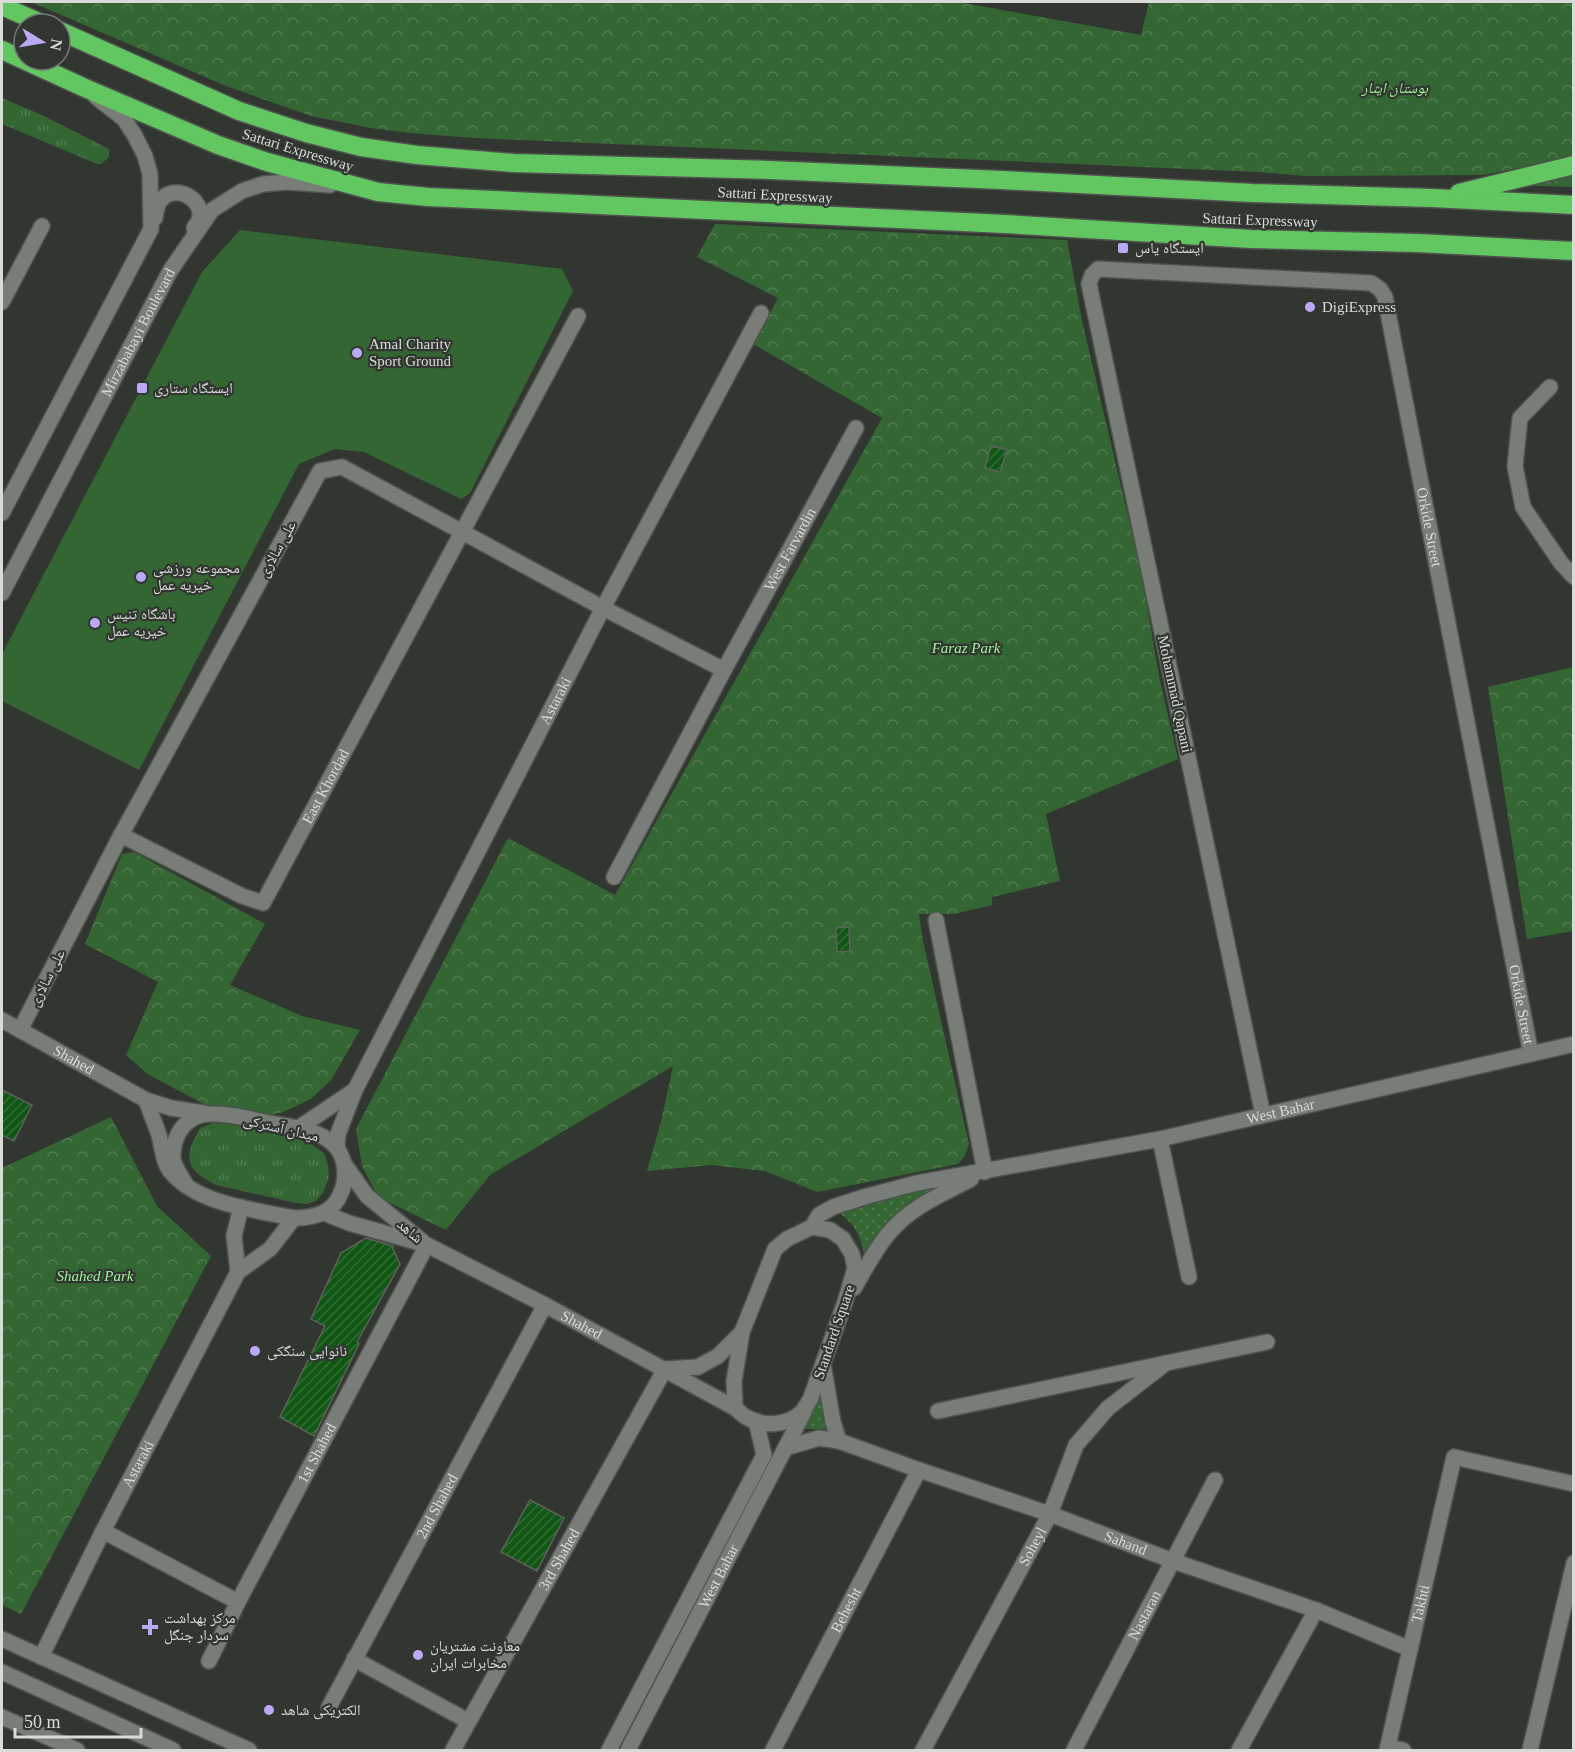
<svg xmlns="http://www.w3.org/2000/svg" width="1575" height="1752" font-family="'Times New Roman','Noto Naskh Arabic',serif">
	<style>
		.grass { fill: url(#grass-tufts) }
		.forest { fill: url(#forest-crowns) }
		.garden { fill: url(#garden-dots) }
		.pitch { fill: #346633 }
		.building { fill: url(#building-hatch); stroke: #5d625c; stroke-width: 1.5 }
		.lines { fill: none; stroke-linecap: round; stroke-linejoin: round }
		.street-casing { stroke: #4f534e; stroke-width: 18 }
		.secondary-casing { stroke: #4f534e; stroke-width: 18 }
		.highway-casing { stroke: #4f534e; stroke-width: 21 }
		.street { stroke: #787d77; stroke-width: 15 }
		.secondary { stroke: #787d77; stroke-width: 15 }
		.highway { stroke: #62c761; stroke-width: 18 }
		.poi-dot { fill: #baaaf6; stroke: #323631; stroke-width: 2 }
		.labels { text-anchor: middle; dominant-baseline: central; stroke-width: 4.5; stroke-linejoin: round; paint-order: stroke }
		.park-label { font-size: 15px; font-style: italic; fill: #9ef59a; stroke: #323631 }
		.street-label { font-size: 15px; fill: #d8dbd8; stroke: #323631 }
		.poi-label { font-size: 15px; fill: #d8dbd8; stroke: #323631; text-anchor: start }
	</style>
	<defs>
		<pattern id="grass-tufts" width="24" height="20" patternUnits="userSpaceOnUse" patternTransform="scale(1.5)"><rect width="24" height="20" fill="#346633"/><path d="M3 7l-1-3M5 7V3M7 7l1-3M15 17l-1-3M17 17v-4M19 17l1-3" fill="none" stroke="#517b50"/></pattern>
		<pattern id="forest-crowns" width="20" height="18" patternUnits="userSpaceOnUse" patternTransform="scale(1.5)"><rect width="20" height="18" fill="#346633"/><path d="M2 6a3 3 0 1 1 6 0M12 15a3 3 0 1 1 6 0" fill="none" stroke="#517b50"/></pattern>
		<pattern id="garden-dots" width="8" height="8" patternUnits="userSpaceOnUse" patternTransform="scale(1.5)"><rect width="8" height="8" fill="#346633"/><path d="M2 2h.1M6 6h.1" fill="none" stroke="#517b50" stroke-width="1.8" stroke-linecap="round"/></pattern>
		<pattern id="building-hatch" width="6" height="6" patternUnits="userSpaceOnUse" patternTransform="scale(1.5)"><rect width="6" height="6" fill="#115614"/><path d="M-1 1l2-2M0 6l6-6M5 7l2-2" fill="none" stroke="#336e35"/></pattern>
	</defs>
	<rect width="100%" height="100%" fill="#323631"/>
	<!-- grass -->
	<g class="grass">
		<path d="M2 98 44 116 109 149V157L101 164H97L2 124Z"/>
		<path d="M213 1123 229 1124 300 1140 311 1144 324 1153 328 1165 329 1177 323 1193 316 1201 307 1204 296 1203 216 1185C185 1170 183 1157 200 1128Z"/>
	</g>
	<!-- forest -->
	<g class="forest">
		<path d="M31 2H958L1141 35 1149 2H1573V157L1483 175 1307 176 1257 172 474 138 409 133 371 128 311 116 226 86Z"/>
		<path d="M1573 172V187L1509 185Z"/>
		<path d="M715 224 1067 240 1082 321 1141 571 1159 676 1178 759 1046 814 1060 881 992 897V905L954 914H919L923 941 969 1144 965 1156 958 1164 817 1192 765 1171 711 1165 647 1171 661 1122 673 1066 490 1175 446 1230 378 1197 362 1166 356 1129 508 838 615 895 882 418 753 344 778 298 697 257Z"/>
		<path d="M1573 667V931L1527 939 1488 687Z"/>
		<path d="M134 852 265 924 230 985 302 1016 360 1030 331 1080 311 1099 283 1112 267 1116 224 1112 204 1104 149 1075 126 1055 158 982 85 944 122 854Z"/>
		<path d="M111 1117 157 1206 211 1256 21 1614 2 1605V1168Z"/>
	</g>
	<!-- garden -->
	<g class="garden">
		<path d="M950 1182C928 1192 906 1202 889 1220 880 1230 872 1244 864 1255 860 1233 855 1225 837 1211Z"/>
		<path d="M822 1396 823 1419 826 1429H803L817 1399Z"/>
	</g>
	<!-- pitch -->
	<g class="pitch">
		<path d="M240 230 562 269 573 291 470 493 461 499 364 452 335 449 299 464 139 770 2 701V654L202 272Z"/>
		<path d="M2 1516 31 1534 4 1578 2 1577Z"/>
	</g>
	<!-- building -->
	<g class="building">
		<path d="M991 446 1007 450 1000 472 985 468Z"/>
		<path d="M849 927 850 951 837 952 836 928Z"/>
		<path d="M2 1090 32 1105 14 1141 2 1135Z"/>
		<path d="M366 1238 393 1246V1249L400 1264 357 1342 359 1344 314 1436 280 1417 325 1326 311 1319 341 1253Z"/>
		<path d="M530 1500 564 1518 537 1571 501 1552Z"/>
	</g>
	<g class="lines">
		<!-- street casing -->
		<g class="street-casing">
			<g id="street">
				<path d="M2 302 42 226"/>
				<path d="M1550 387 1520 418 1515 466 1523 507 1561 563 1574 577"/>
				<path id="s1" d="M121 835 242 896 263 903 578 316"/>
				<path id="s2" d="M614 877 724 670 856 428"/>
				<path d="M936 920 985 1172"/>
				<path d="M20 1030 121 835 320 471 342 467 603 608 724 670"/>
				<path id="s3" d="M1263 1115 1089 284 1092 275 1098 269 1371 283 1380 289 1385 297 1531 1054"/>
				<path d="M1160 1139 1189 1277"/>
				<path d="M823 1364 833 1422 839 1441"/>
				<path d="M938 1411 1267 1342"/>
				<path id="s4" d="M785 1448 819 1438 839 1441 919 1470 1050 1514 1173 1561 1316 1610 1410 1649"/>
				<path d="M103 1531 238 1602"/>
				<path d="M2 1639 249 1750"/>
				<path d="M354 1659 468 1721"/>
				<path id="s5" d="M209 1661 238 1602 427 1245"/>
				<path id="s6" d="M329 1707 545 1305"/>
				<path d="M1388 1747 1403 1750"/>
				<path id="s7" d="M453 1750 665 1369"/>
				<path id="s8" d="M773 1750 919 1470"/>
				<path id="s9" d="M923 1750 1050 1514 1076 1445 1108 1408 1166 1363"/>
				<path id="s10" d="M1074 1750 1215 1480"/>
				<path d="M1239 1750 1316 1610"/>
				<path id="s11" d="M1387 1750 1454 1457 1574 1484"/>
				<path d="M1530 1750 1574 1563"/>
			</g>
		</g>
		<!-- secondary casing -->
		<g class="secondary-casing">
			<g id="secondary">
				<path d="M155 218C156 212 157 204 161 200 174 183 206 199 199 220 198 223 196 225 194 228"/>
				<path d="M2 513 151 229 150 174 145 156 135 136 124 119 96 97"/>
				<path id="s12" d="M2 593 170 271 212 210 242 191 263 184 287 182 330 185"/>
				<path id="s13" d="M2 1020 146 1100 171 1108 204 1113"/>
				<path d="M146 1100C150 1112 155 1123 159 1135 162 1146 163 1162 170 1171 196 1204 255 1210 294 1218 313 1218 332 1214 340 1195 347 1181 347 1160 336 1147 321 1129 291 1127 269 1123 251 1119 228 1113 210 1114 186 1114 172 1136 173 1158 174 1167 182 1178 187 1186"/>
				<path d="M297 1129 355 1090"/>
				<path id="s14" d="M337 1147 338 1134 355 1090 603 608 761 313"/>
				<path d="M345 1165 367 1196 422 1241"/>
				<path id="s15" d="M324 1213 349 1223 427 1245 545 1305 735 1408"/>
				<path id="s16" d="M812 1227 819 1215 833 1207 864 1197 917 1183 1160 1139 1574 1044"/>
				<path d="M812 1227 830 1230 843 1239 852 1254 855 1268 845 1302 810 1400C807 1404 805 1409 802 1412 787 1426 763 1427 746 1417 742 1415 739 1411 735 1408L734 1381 742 1332 775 1249 787 1239Z"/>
				<path d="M238 1272 234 1236 241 1207"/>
				<path d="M854 1288C865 1270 875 1249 889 1233 910 1207 943 1194 971 1179"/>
				<path d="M665 1369 698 1367 718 1356 742 1332"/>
				<path id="s17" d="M41 1657 103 1531 238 1272 270 1249 294 1218"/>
				<path d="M2 1672 173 1750"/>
				<path d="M2 1717 77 1750"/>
				<path d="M609 1750 764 1455 756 1421"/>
				<path id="s18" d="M628 1750 804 1412"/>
			</g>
		</g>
		<!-- highway casing -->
		<g class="highway-casing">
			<g id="highway">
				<path d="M2 6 43 24"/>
				<path d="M60 31 239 111 306 133 361 147 417 155 514 163 769 170 1001 180 1252 193 1432 198 1574 205"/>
				<path d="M2 50 85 88 218 145 267 162 378 192 428 197 1005 224 1251 239 1417 243 1574 251"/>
				<path d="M1459 193 1574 165"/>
			</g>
		</g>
		<!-- street -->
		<use href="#street" class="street"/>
		<!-- secondary -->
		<use href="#secondary" class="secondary"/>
		<!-- highway -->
		<use href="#highway" class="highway"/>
	</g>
	<!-- markers -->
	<g class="poi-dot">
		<rect x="1117" y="242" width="12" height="12" rx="3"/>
		<circle cx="1310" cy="307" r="6"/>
		<circle cx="357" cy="353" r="6"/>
		<rect x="136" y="382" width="12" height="12" rx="3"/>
		<circle cx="141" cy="577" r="6"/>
		<circle cx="95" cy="623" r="6"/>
		<circle cx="255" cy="1351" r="6"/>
		<path d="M147 1618h6v6h6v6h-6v6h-6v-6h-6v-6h6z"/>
		<circle cx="418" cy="1655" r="6"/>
		<circle cx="269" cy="1710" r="6"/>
	</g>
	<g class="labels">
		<!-- park labels -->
		<g class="park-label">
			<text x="1395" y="88">بوستان ایثار</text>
			<text x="966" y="648">Faraz Park</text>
			<text x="95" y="1276">Shahed Park</text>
		</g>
		<!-- street labels -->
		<g class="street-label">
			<text transform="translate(298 150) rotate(17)">Sattari Expressway</text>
			<text transform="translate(775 195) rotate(3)">Sattari Expressway</text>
			<text transform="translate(1260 220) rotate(2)">Sattari Expressway</text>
			<text stroke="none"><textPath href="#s12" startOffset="294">Mirzababayi Boulevard</textPath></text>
			<text stroke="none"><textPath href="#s3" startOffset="1395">Orkide Street</textPath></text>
			<text transform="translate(277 549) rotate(-61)">علی سالاری</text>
			<text stroke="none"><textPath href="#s2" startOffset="372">West Farvardin</textPath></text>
			<text transform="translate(1175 694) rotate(78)">Mohammad Qapani</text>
			<text stroke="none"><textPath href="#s14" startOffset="498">Astaraki</textPath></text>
			<text stroke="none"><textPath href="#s1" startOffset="290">East Khordad</textPath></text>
			<text transform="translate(47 978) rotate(-63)">علی سالاری</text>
			<text stroke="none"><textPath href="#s3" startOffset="1881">Orkide Street</textPath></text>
			<text stroke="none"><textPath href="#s13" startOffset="82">Shahed</textPath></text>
			<text stroke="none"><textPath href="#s16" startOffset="488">West Bahar</textPath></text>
			<text transform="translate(281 1128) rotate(13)">میدان آسترکی</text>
			<text transform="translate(410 1231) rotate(40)">شاهد</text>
			<text stroke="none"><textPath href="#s15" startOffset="282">Shahed</textPath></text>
			<text transform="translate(834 1332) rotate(-71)">Standard Square</text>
			<text stroke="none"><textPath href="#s5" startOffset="234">1st Shahed</textPath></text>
			<text stroke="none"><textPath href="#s17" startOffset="216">Astaraki</textPath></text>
			<text stroke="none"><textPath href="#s6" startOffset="228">2nd Shahed</textPath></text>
			<text stroke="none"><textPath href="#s4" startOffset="360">Sahand</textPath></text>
			<text stroke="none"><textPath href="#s9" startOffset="231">Soheyl</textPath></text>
			<text stroke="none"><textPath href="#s7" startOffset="218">3rd Shahed</textPath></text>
			<text stroke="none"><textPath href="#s18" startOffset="196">West Bahar</textPath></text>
			<text stroke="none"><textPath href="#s11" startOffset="150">Takhti</textPath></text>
			<text stroke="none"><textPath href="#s8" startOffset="158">Behesht</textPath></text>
			<text stroke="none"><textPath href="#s10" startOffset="152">Nastaran</textPath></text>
		</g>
		<!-- poi labels -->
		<g class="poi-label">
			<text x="1135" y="248">ایستگاه یاس</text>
			<text x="1322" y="307">DigiExpress</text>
			<text x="369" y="344">Amal Charity<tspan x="369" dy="17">Sport Ground</tspan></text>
			<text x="154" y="388">ایستگاه ستاری</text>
			<text x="153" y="568">مجموعه ورزشی<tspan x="153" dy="17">خیریه عمل</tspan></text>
			<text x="107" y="614">باشگاه تنیس<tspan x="107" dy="17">خیریه عمل</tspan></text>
			<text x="267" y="1351">نانوایی سنگکی</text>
			<text x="164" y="1618">مرکز بهداشت<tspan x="164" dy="17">سردار جنگل</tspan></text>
			<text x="430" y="1646">معاونت مشتریان<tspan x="430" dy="17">مخابرات ایران</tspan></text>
			<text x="281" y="1710">الکتریکی شاهد</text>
		</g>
	</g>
	<!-- border -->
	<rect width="1575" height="1752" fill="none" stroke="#d8dbd8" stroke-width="6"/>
	<!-- north arrow -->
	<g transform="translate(42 42) rotate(101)"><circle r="28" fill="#323631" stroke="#747874" stroke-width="1.5"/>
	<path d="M0-4.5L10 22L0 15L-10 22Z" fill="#baaaf6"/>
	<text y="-9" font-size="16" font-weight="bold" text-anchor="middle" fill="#d8dbd8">N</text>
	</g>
	<!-- scale -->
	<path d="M15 1728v9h126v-9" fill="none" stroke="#d8dbd8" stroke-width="3"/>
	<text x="24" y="1728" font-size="18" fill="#d8dbd8" stroke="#323631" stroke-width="4.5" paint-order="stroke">50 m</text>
</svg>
